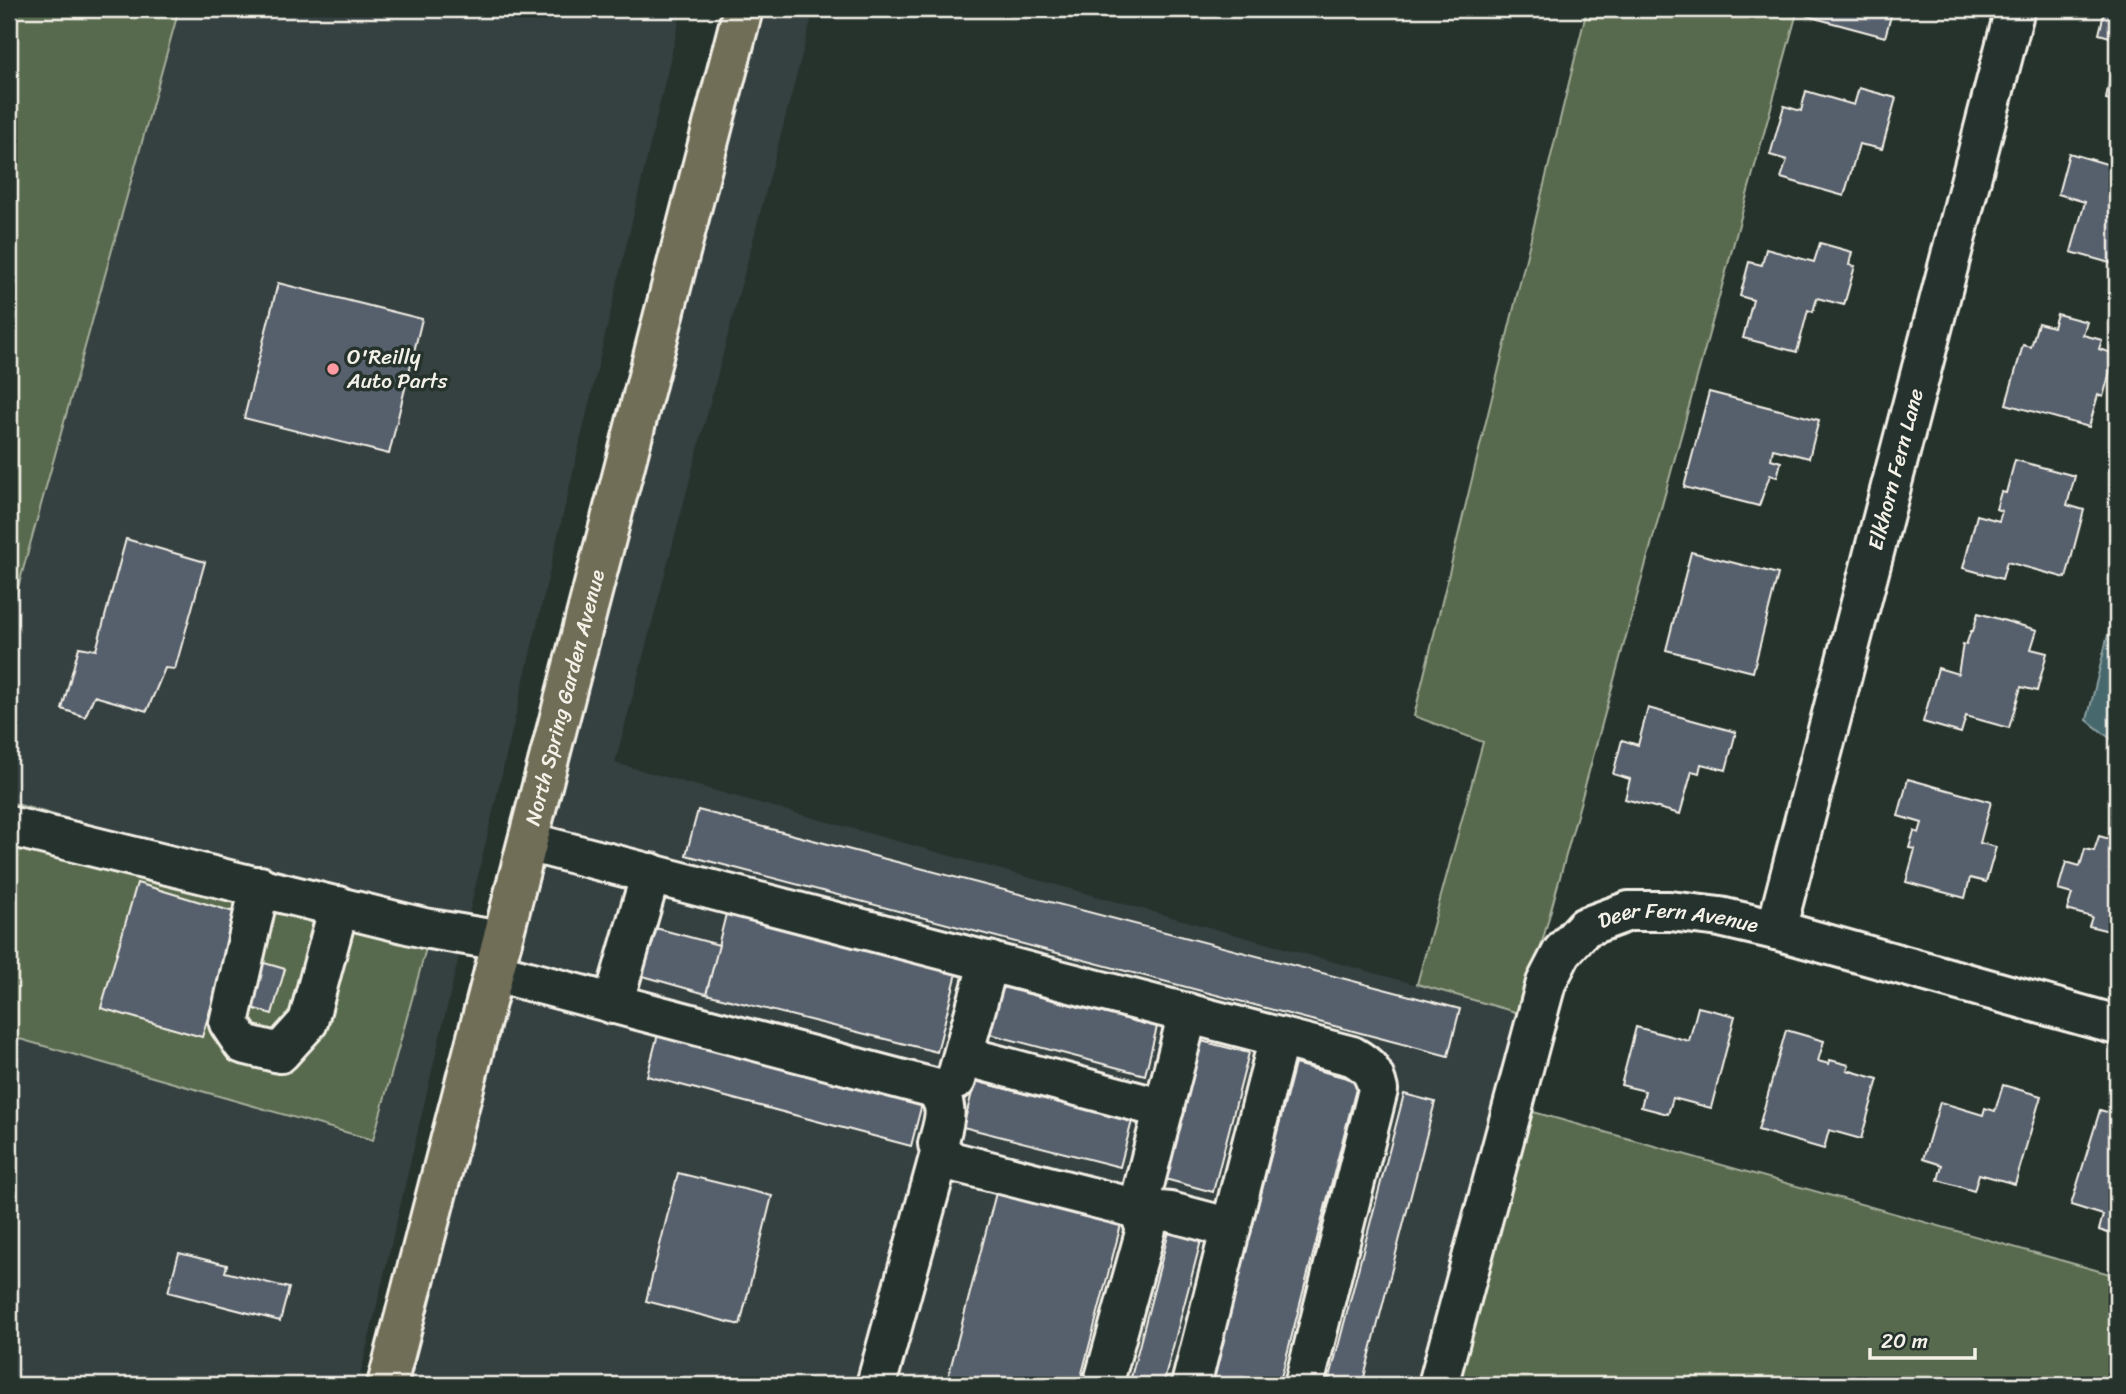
<svg xmlns="http://www.w3.org/2000/svg" width="2126" height="1394" font-family="Sriracha,sans-serif">
	<style>
		.built { fill: #344040 }
		.green { fill: #596b4e; stroke: #a6ae9b; stroke-width: 2 }
		.water { fill: #47696e; stroke: #8c9f9f; stroke-width: 2 }
		.building { fill: #565f6c; stroke: #f4f1e8; stroke-width: 2 }
		.lines { fill: none; stroke-linecap: round; stroke-linejoin: round }
		.minor-casing { stroke: #f4f1e8; stroke-width: 44 }
		.highway-casing { stroke: #f4f1e8; stroke-width: 44 }
		.minor { stroke: #26332d; stroke-width: 38 }
		.highway { stroke: #716e59; stroke-width: 38 }
		.poi-dot { fill: #ff9aa2; stroke: #26332d; stroke-width: 2.5 }
		.labels { text-anchor: middle; dominant-baseline: central; stroke-width: 7; stroke-linejoin: round; paint-order: stroke }
		.poi-label { font-size: 21px; fill: #f4f1e8; stroke: #26332d; text-anchor: start }
		.street-label { font-size: 21px; fill: #f4f1e8; stroke: #26332d }
	</style>
	<rect width="100%" height="100%" fill="#26332d"/>
	<filter id="ink" filterUnits="userSpaceOnUse"><feTurbulence type="fractalNoise" baseFrequency=".0143" numOctaves="2"/><feDisplacementMap in="SourceGraphic" scale="14" xChannelSelector="R" yChannelSelector="G"/><feConvolveMatrix kernelMatrix="1 2 1 2 8 2 1 2 1" color-interpolation-filters="sRGB"/></filter>
	<g filter="url(#ink)">
		<!-- built -->
		<g class="built">
			<path d="M179 9H682L358 1385H9V1036L373 1139 433 923 9 802V620Z"/>
			<path d="M761 9H814L615 763 1519 1013 1419 1385H406Z"/>
		</g>
		<!-- green -->
		<g class="green">
			<path d="M9 9H179L9 620Z"/>
			<path d="M1587 9H1798L1537 961 1519 1013 1417 984 1483 742 1414 716Z"/>
			<path d="M9 802 433 923 373 1140 9 1036Z"/>
			<path d="M1530 1111 2117 1276V1385H1456Z"/>
		</g>
		<!-- water -->
		<path class="water" d="M2117 598V744L2087 720Z"/>
		<!-- building -->
		<g class="building">
			<path d="M1809 9H1893L1885 37 1807 16Z"/>
			<path d="M2105 9H2117V39L2099 34Z"/>
			<path d="M2115 48 2117 49V102L2106 99Z"/>
			<path d="M1859 88 1896 98 1882 149 1859 144 1844 196 1781 178 1787 160 1770 155 1784 106 1801 111 1806 91 1854 105Z"/>
			<path d="M2069 153 2117 167V265L2071 252 2085 202 2058 194Z"/>
			<path d="M1820 243 1852 252 1849 265 1855 266 1844 305 1817 298 1813 312 1808 310 1797 352 1743 338 1753 300 1740 296 1749 262 1762 265 1766 249 1814 262Z"/>
			<path d="M278 283 422 319 389 454 244 418Z"/>
			<path d="M2057 314 2087 322 2083 335 2102 340 2099 349 2115 354 2103 397 2098 395 2089 427 2006 404 2023 345 2031 347 2038 323 2053 327Z"/>
			<path d="M1709 392 1819 420 1809 458 1773 449 1771 459 1781 462 1777 477 1770 475 1759 506 1684 487Z"/>
			<path d="M2015 460 2075 476 2067 505 2084 510 2066 578 2007 562 2002 579 1963 568 1977 515 1999 521 2002 511 1996 509 2001 492 2006 493Z"/>
			<path d="M126 539 205 562 175 669 165 668 147 711 94 696 85 717 62 709 79 647 96 650Z"/>
			<path d="M1691 552 1778 574 1753 672 1666 650Z"/>
			<path d="M1978 613 2037 630 2031 649 2047 653 2037 691 2021 687 2009 728 1966 716 1961 733 1923 722 1938 668 1958 674 1963 644 1966 645 1971 631H1973Z"/>
			<path d="M1648 708 1736 732 1726 770 1701 764 1699 773 1692 771 1680 814 1625 799 1630 779 1613 774 1622 740 1638 745Z"/>
			<path d="M1908 779 1991 802 1980 843 1996 847 1986 882 1970 878 1965 898 1906 882 1915 849 1909 848 1914 831 1919 833 1922 823 1898 816Z"/>
			<path d="M698 810 1460 1009 1448 1056 686 855Z"/>
			<path d="M2099 836 2117 841V933L2089 926 2092 917 2067 910 2072 894 2058 890 2066 862 2080 866 2085 849 2094 851Z"/>
			<path d="M137 883 237 913 226 952 285 969 272 1014 214 997 202 1037 101 1008Z"/>
			<path d="M726 914 957 973 937 1052 706 994Z"/>
			<path d="M648 926 719 945 706 994 636 974Z"/>
			<path d="M998 986 1157 1027 1145 1075 986 1033Z"/>
			<path d="M1698 1007 1735 1016 1711 1108 1673 1098 1668 1114 1641 1107 1645 1091 1621 1085 1636 1027 1689 1041Z"/>
			<path d="M659 1030 923 1100 911 1146 647 1076Z"/>
			<path d="M1786 1030 1824 1041 1818 1061 1829 1064 1830 1060 1849 1065 1847 1070 1878 1079 1861 1139 1829 1130 1824 1149 1758 1130Z"/>
			<path d="M1201 1041 1249 1053 1213 1192 1165 1179Z"/>
			<path d="M1295 1064 1358 1081 1279 1385H1211Z"/>
			<path d="M975 1081 1132 1121 1120 1167 963 1127Z"/>
			<path d="M2003 1085 2041 1096 2015 1184 1979 1174 1974 1191 1938 1180 1942 1165 1923 1159 1940 1102 1983 1115 1985 1108 1995 1111Z"/>
			<path d="M1404 1094 1435 1102 1362 1385H1328Z"/>
			<path d="M2100 1110 2117 1115V1236L2099 1230 2103 1215 2071 1205Z"/>
			<path d="M678 1173 772 1196 740 1325 646 1301Z"/>
			<path d="M998 1185 1123 1217 1079 1385H946Z"/>
			<path d="M1170 1228 1202 1237 1163 1385H1129Z"/>
			<path d="M179 1253 227 1265 225 1272 289 1288 280 1321 168 1292Z"/>
		</g>
		<g class="lines">
			<!-- minor casing -->
			<g class="minor-casing">
				<g id="minor">
					<path d="M9 826 424 928 502 941"/>
					<path d="M528 842 1352 1056C1368 1065 1374 1071 1378 1090L1304 1385"/>
					<path d="M260 886 229 1023 243 1044 280 1053 308 1022 339 906"/>
					<path id="s1" d="M1776 930 2015 9"/>
					<path d="M494 972 934 1088C951 1107 944 1121 938 1144L945 1156 954 1162 1138 1209 1146 1229 1103 1385"/>
					<path d="M613 1004 651 873"/>
					<path d="M1188 1013 1138 1209 1170 1212 1231 1228"/>
					<path d="M964 1056 1164 1109"/>
					<path d="M956 1080 989 961"/>
					<path d="M876 1385 941 1150"/>
					<path d="M1191 1385 1279 1037"/>
					<path id="s2" d="M1438 1385 1546 983 1562 952 1585 927 1629 911H1670L1720 917 1776 930 2117 1025"/>
				</g>
			</g>
			<!-- highway casing -->
			<g class="highway-casing">
				<g id="highway">
					<path id="s3" d="M387 1385 743 9"/>
				</g>
			</g>
			<!-- minor -->
			<use href="#minor" class="minor"/>
			<!-- highway -->
			<use href="#highway" class="highway"/>
		</g>
	</g>
	<!-- markers -->
	<circle class="poi-dot" cx="333" cy="369" r="7"/>
	<g class="labels">
		<!-- poi labels -->
		<g class="poi-label">
			<text x="347" y="357">O'Reilly<tspan x="347" dy="24">Auto Parts</tspan></text>
		</g>
		<!-- street labels -->
		<g class="street-label">
			<text stroke="none"><textPath href="#s1" startOffset="476">Elkhorn Fern Lane</textPath></text>
			<text stroke="none"><textPath href="#s3" startOffset="710">North Spring Garden Avenue</textPath></text>
			<text stroke="none"><textPath href="#s2" startOffset="581">Deer Fern Avenue</textPath></text>
		</g>
	</g>
	<!-- margin -->
	<rect width="2126" height="1394" fill="none" stroke="#26332d" stroke-width="35"/>
	<rect x="18" y="18" width="2091" height="1359" fill="none" stroke="#f4f1e8" stroke-width="2.5" filter="url(#ink)"/>
	<!-- scale -->
	<path d="M1870 1348v10h105v-10" fill="none" stroke="#f4f1e8" stroke-width="3.5"/>
	<text x="1881" y="1348" font-size="21" fill="#f4f1e8" stroke="#26332d" stroke-width="5" paint-order="stroke">20 m</text>
</svg>
